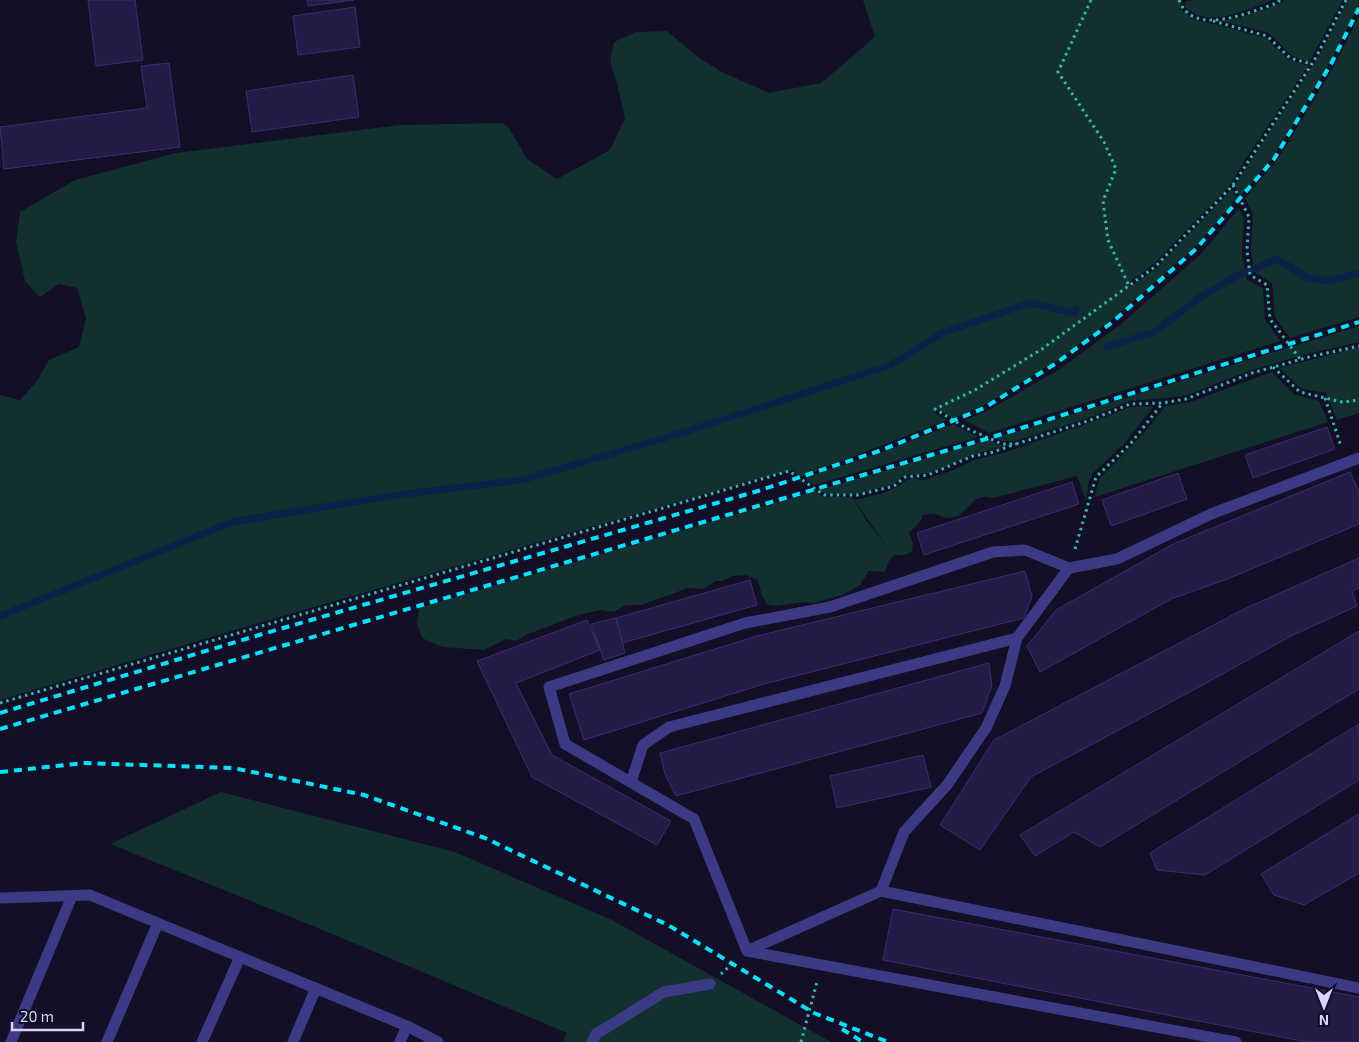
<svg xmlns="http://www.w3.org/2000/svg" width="1359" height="1042" font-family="'Exo 2',sans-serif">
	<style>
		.green { fill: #12302f }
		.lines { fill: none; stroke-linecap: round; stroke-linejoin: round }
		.stream { stroke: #0c2248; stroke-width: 7 }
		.building { fill: #241b47; stroke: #3b2d73 }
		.path { stroke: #2fb8b0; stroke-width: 3; stroke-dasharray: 2.5 4; stroke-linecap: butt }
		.lane { stroke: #3d3a85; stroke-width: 11 }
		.rail { stroke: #00e5ff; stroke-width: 4; stroke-dasharray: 8 6; stroke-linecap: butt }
	</style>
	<rect width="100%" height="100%" fill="#130f26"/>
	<!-- green -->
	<g class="green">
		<path d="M863 0H1182L1180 9 1195 20 1219 25 1266 38 1289 60 1308 66 1245 160 1231 184 1154 264 1130 282V287L1158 267 1232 189 1237 198 1195 247 1109 322 1055 362 984 405 954 418 939 410 934 413 947 420 800 477 793 470 754 480 252 625 0 700V395L20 400 37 381 49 360 79 347 86 318 77 288 59 284 40 297 25 281 16 242 20 212 75 180 176 153 400 125 502 123 509 128 527 159 557 179 610 150 625 118 617 84 610 61 614 42 636 32 667 31 699 58 722 72 769 93 821 83 875 37Z"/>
		<path d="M1194 0H1273C1252 8 1220 23 1197 15 1193 13 1188 9 1184 6L1186 1Z"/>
		<path d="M1284 0H1343L1309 62 1292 56 1269 33 1222 21 1239 18 1279 4Z"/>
		<path d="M1348 0H1359V4L1330 63 1273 157 1240 196 1235 185 1317 59Z"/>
		<path d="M1359 16V317L1290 338 1275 317 1272 283 1254 272 1251 249 1253 215 1245 198 1278 159 1335 65Z"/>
		<path d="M1239 208 1244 219 1242 253 1247 280 1263 288 1265 319 1280 341 989 433 964 420 987 411 1060 369 1121 324 1201 254Z"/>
		<path d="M1359 326V342L1312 353 1251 370 1185 396 1130 401 1086 419 1015 441H1002L996 438Z"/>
		<path d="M1359 347V413L1337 420 1326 393 1302 389 1279 368Z"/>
		<path d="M1272 372 1294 394 1319 401 1328 422 1095 497 1099 479 1145 432 1165 406 1190 402Z"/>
		<path d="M1145 406 1153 407 1124 444 1093 473 1089 481 1086 501 1077 476 993 498C970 491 971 515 950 518 944 518 940 515 935 514 932 513 927 515 923 515L920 522 909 533 913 543 912 552 905 555H894L889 561 885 572 869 571 859 586 842 595 814 603 805 602 774 606 768 605 762 596 758 580 745 575 733 576 721 581H716L703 589 687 588 675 593 641 605H626L614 612 601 610 578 615 526 635 516 641 506 639 484 650 442 647 422 638 417 623 419 608 815 491 823 497H852L866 520 888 548 854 500 883 493 899 486 906 480 913 478 924 480 956 469 974 460 1006 452 1092 422 1130 407Z"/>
		<path d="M953 424 978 437 814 485 804 478 883 452Z"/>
		<path d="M989 439 998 445H1008L972 455 946 467 928 473 904 475 893 484 857 494H825L819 490Z"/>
		<path d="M221 792 455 852 612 920 831 1042H563L567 1033 335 935 110 844Z"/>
	</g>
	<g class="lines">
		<!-- stream -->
		<g class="stream">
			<path d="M1107 347 1154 332 1202 296 1235 277 1277 259 1308 278 1328 281 1359 273"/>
			<path d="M0 616 232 522 404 494 522 480 685 432 891 365 942 333 1030 303 1075 313 1076 309"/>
		</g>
	</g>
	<!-- building -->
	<g class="building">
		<path d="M88 0H135L143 60 96 66Z"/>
		<path d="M307 0H354L308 6Z"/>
		<path d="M355 7 360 47 298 55 293 16Z"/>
		<path d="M169 63 180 147 4 169 0 127 147 108 141 66Z"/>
		<path d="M353 75 359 117 252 132 246 91Z"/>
		<path d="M1327 427 1335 449 1253 478 1245 455Z"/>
		<path d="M1350 472 1359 491V524L1225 580 1171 599 1040 672 1027 646 1056 610 1173 544Z"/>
		<path d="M1178 473 1187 499 1111 526 1102 500Z"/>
		<path d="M1072 482 1079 504 924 555 917 533Z"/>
		<path d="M1359 558V588L1352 591 1357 606 1291 636 1199 687 1031 777 980 850 940 825 994 740 1246 608Z"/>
		<path d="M1025 571 1032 596 1024 618 764 684 584 740 569 694 757 636Z"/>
		<path d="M750 580 757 605 622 643 616 618Z"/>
		<path d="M616 618 625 653 604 660 591 624Z"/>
		<path d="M587 620 600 650 516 683 552 755 671 821 657 845 532 777 477 661Z"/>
		<path d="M1359 631V689L1100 847 1074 832 1035 856 1020 835Z"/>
		<path d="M989 663 992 686 982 713 676 796 665 774 660 753Z"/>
		<path d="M1359 724V780L1205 875 1157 870 1150 853Z"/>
		<path d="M923 755 931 787 837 808 830 776Z"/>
		<path d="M1359 814V873L1304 905 1274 895 1261 874Z"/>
		<path d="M893 909 1359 997V1042H1307L883 960Z"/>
	</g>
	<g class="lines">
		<!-- path -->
		<g class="path">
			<path d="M1091 0 1058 72 1104 142 1116 169 1103 201 1108 240 1129 286"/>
			<path d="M1179 0C1193 38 1250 12 1277 3L1280 0"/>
			<path d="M1346 0 1315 59 1233 185 1156 266 1042 349 975 390 935 409 966 428 1002 444H1016L1088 421 1130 404 1162 403 1186 399 1252 373 1313 356 1359 346"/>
			<path d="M1213 21 1267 36 1290 58 1311 64"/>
			<path d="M1233 185 1249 217 1247 251 1250 275 1267 285 1270 319 1300 359"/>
			<path d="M1273 367 1300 392 1342 402 1359 400"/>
			<path d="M1325 398 1341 446"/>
			<path d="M1075 549 1096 477 1131 443 1162 404"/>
			<path d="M0 703 789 471 824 495H858L894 486 905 477 928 475 973 456 990 453 1016 444"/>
			<path d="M721 974 735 961"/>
			<path d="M801 1042 817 982"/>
		</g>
		<!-- lane -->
		<g class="lane">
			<path d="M631 782 643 745 669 727 1017 638"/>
			<path d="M881 891 904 832 947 785 986 728 1005 686 1017 638 1069 568 1117 559 1211 514 1359 458"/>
			<path d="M0 898 90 895 407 1026 438 1042"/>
			<path d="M747 951 694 819 565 744 549 687 745 623 830 607 993 552 1025 550 1069 568"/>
			<path d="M747 951 881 891 1359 988"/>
			<path d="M747 951 1236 1042"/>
			<path d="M11 1042 72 896"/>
			<path d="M107 1042 158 923"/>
			<path d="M202 1042 240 957"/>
			<path d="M293 1042 316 988"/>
			<path d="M400 1042 407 1026"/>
			<path d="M592 1042 596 1034 664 992 710 984"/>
		</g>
		<!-- rail -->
		<g class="rail">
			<path d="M0 713 259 635 758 491 882 450 984 408 1055 364 1110 324 1196 249 1274 159 1331 64 1359 8"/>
			<path d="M0 729 999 435 1359 322"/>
			<path d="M0 772 84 763 233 768 364 795 485 838 668 925 814 1013 888 1042"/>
			<path d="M842 1029 863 1042"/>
		</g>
	</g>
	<!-- north arrow -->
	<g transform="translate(1324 1007) rotate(180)" stroke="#130f26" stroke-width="4" paint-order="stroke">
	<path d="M0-4L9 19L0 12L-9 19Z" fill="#d9d4ff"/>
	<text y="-8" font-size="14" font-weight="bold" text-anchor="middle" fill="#d9d4ff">N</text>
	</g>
	<!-- scale -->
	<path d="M12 1022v8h71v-8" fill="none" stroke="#d9d4ff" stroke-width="2.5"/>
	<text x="20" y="1022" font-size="15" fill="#d9d4ff" stroke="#130f26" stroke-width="4" paint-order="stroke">20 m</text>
</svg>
